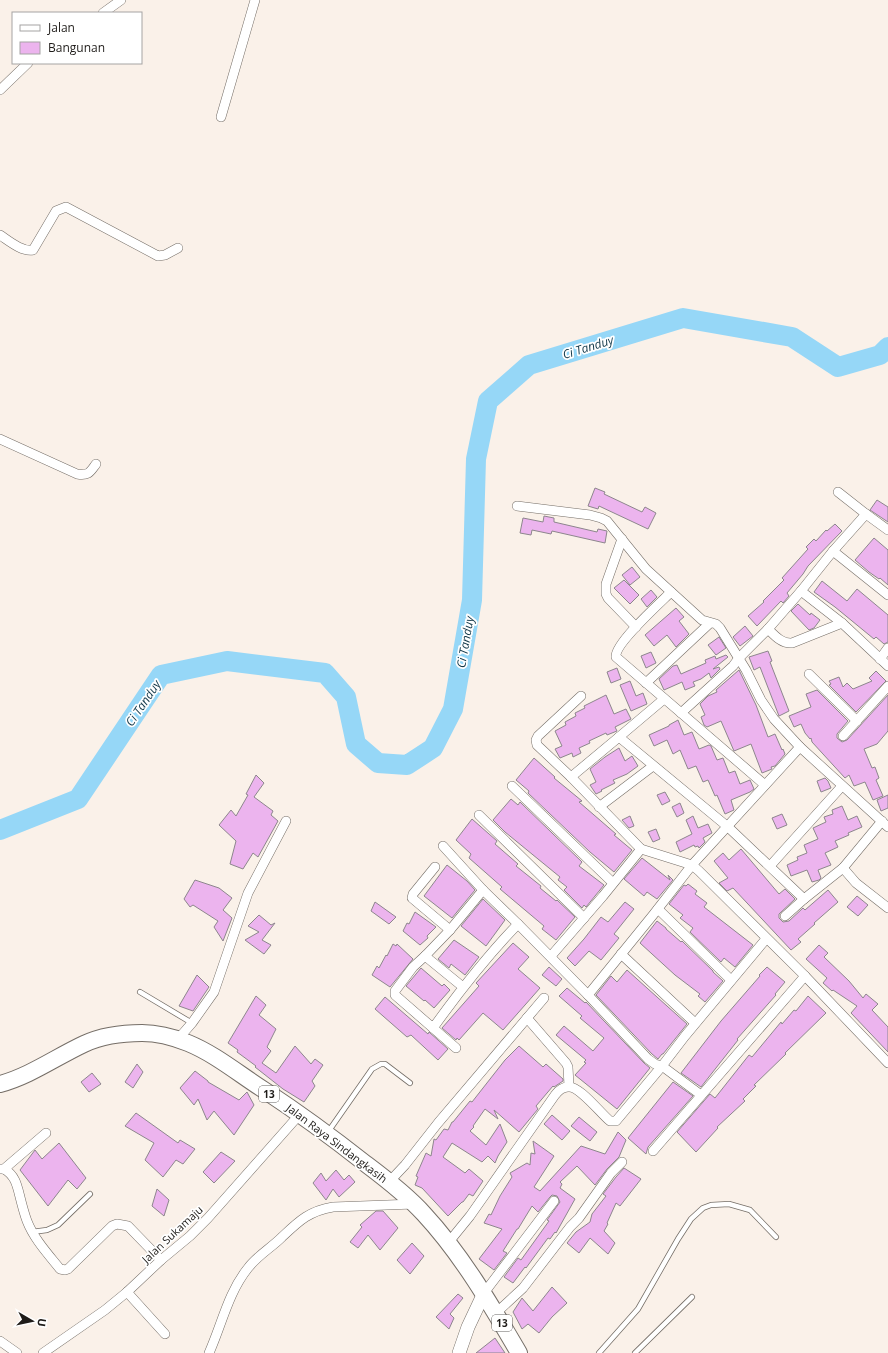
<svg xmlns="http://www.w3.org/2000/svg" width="888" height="1353" font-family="'Open Sans',sans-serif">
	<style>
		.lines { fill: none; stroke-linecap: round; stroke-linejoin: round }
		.river { stroke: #96d7f7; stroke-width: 20 }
		.building { fill: #ecb4ee; stroke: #8d868d }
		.service-casing { stroke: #756e67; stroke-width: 6 }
		.minor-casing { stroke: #756e67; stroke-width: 10 }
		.secondary-casing { stroke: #756e67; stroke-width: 14 }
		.trunk-casing { stroke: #756e67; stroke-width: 18 }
		.service { stroke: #fff; stroke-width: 4.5 }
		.minor { stroke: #fff; stroke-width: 9 }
		.secondary { stroke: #fff; stroke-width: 13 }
		.trunk { stroke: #fff; stroke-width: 16 }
		.labels { text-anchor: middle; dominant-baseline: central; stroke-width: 3.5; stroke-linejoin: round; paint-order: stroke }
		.shield { fill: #fff; stroke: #62605e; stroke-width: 1 }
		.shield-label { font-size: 10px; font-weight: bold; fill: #1f1c19 }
		.street-label { font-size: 11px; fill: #1f1c19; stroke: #fff }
		.water-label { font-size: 12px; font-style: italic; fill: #113748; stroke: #fff }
	</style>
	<rect width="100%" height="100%" fill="#faf1e9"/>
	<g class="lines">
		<!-- river -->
		<path class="river" d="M0 830 78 799 161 675 227 661 325 673 346 697 356 744 378 763 407 765 433 748 453 709 472 600 476 459 488 401 529 365 683 318 792 337 838 367 880 355 888 347"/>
	</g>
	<!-- building -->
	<g class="building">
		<path d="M595 488 605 492 604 494 642 512 645 507 656 513 648 529 599 506 598 509 588 506Z"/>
		<path d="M877 500 888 507V522L870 510Z"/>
		<path d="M544 516 554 518V522L597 532 598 529 607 531 605 543 552 531 551 534 532 530 531 535 520 533 523 518 543 522Z"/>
		<path d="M835 524 842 531 808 566 803 574 787 593 789 596 783 603 781 601 757 626 748 616 764 602 763 601 784 580 782 578 808 549 806 547 814 539 816 541 826 530 827 531Z"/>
		<path d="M874 538 888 550V585L880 578 879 579 869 572 855 560Z"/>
		<path d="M632 567 640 577 630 585 622 575Z"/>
		<path d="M624 580 639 595 630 604 614 588Z"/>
		<path d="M822 581 847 601 857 589 888 615V642L884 644 876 637 874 639 835 607 814 592Z"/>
		<path d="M651 590 657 597 647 607 641 599Z"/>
		<path d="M798 604 810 615 811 613 820 620 814 628 809 630 791 611Z"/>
		<path d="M676 608 684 617 679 621 689 634 676 647 667 635 654 646 645 635Z"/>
		<path d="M745 626 753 636 740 646 733 637Z"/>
		<path d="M719 637 726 648 716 655 708 645Z"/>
		<path d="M768 651 772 661 770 662 789 711 779 716 760 667 754 670 749 657Z"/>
		<path d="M651 652 656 663 646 668 641 656Z"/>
		<path d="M726 655 728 657 713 669 719 667 720 669 711 678 709 673 701 679 693 682 695 686 685 690 682 682 664 690 659 679 673 666 677 665 681 674 706 663 705 660 715 656 716 659Z"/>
		<path d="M617 668 621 679 611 683 607 672Z"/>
		<path d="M739 670 756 705 768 737 775 734 782 750 783 749 785 754 775 766 771 767 772 769 762 773 751 744 734 751 721 721 707 727 704 725 701 717 705 715 700 704 708 696 717 692 716 690Z"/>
		<path d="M876 671 886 681 856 712 829 685 831 684 829 681 839 677 843 687 847 683 853 689 872 681 869 678Z"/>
		<path d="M630 681 636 696 643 693 647 704 631 711 620 685Z"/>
		<path d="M817 690 848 721 837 734V738L842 742 847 740 888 695V731L877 744 864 749 872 768 875 767 879 778 876 780 883 796 873 800 865 782 854 786 849 775 845 778 812 742 811 738 810 739 805 733 801 724 794 727 789 716 811 707 806 694Z"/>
		<path d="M606 695 614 714 626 709 631 719 615 727 617 731 607 735 606 733 589 741 590 743 579 748 581 753 573 757 572 753 560 758 555 749 562 746 555 731 566 725 565 722 576 716 575 713 585 708 584 706Z"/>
		<path d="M678 720 684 735 692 732 699 749 709 745 711 746 717 760 723 758 729 773 735 771 740 784 750 780 754 789 750 792 731 800 734 810 725 814 717 795 715 796 708 780 703 782 696 766 688 769 680 750 673 754 667 740 654 746 649 735 669 726V725Z"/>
		<path d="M619 748 625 761 632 756 638 766 627 774 613 780 615 783 601 790 602 791 596 794 590 785 596 782 590 769 605 757Z"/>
		<path d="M534 758 555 777 554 778 582 801 579 802 616 834 614 835 632 850 614 872 590 852 528 793 529 791 516 780Z"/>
		<path d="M256 775 264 783 254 797 273 811 271 815 278 821 258 857 253 853 243 869 230 864 236 841 219 825 231 810 236 816 248 795 246 794Z"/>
		<path d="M825 778 828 781 831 788 821 792 817 781Z"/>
		<path d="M665 792 670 801 662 805 657 795Z"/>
		<path d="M888 795V808L881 811 877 800Z"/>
		<path d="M511 799 518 805 520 802 582 862 579 866 604 885 586 907 584 905 582 908 564 890 567 887 558 880 560 877 505 832 493 820Z"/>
		<path d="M680 803 684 813 677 817 672 807Z"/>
		<path d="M842 806 848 820 857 816 862 827 848 833 849 835 835 841 838 847 825 853 831 865 818 870 821 878 819 880 812 882 807 870 791 876 787 865 798 860 797 857 807 853 804 845 818 839 813 828 826 822 824 817 833 814 832 810Z"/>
		<path d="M782 814 787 825 777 829 772 818Z"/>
		<path d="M630 816 634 826 629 828 622 820Z"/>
		<path d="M693 816 698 828 708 824 712 833 703 838 705 842 699 848 698 846 695 847 694 845 680 852 676 842 692 834 686 820Z"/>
		<path d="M472 819 497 841 495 844 518 864 516 866 541 886 540 888 556 901 557 900 575 917 556 940 542 929 544 926 500 889 502 887 469 858 471 854 456 840Z"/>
		<path d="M656 829 660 839 653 842 648 832Z"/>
		<path d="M741 849 779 894 785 889 795 899 779 914V918L783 922 789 921 803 908 805 910 828 890 838 902 814 923 815 924 798 939 801 942 791 950 733 888 727 891 719 883 728 878 714 861 723 853 729 860Z"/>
		<path d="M642 858 670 880 668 875 673 880 657 899 647 892 644 896 624 879Z"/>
		<path d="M447 865 467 881 475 890 452 918 424 896Z"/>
		<path d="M195 880 219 888 232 898 223 910 232 918 223 941 214 927 218 921 193 905 190 907 184 899Z"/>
		<path d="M688 884 697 891 695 894 707 903 704 907 753 945 735 967 724 958 721 962 690 932 693 928 680 918 683 915 669 904 684 885 686 886Z"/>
		<path d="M857 896 868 905 858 916 847 907Z"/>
		<path d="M483 899 505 920 486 946 461 926Z"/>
		<path d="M375 902 396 917 389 924 371 911Z"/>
		<path d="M625 902 634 909 614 934 619 938 601 960 589 951 575 966 567 958 584 939 601 917 608 922Z"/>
		<path d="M415 912 436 927 427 936 428 938 420 945 403 931 407 923 409 924Z"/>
		<path d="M259 915 271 925 275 923 262 940 271 945 264 954 245 940 259 932 248 926Z"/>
		<path d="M657 921 666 928V929L681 942 682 941 713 971V972L723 981 705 1002 698 996 700 994 675 975 640 943Z"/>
		<path d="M454 940 479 957 465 975 451 964 449 968 438 959Z"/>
		<path d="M513 943 529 957 518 969 540 988 503 1030 483 1013 459 1040 457 1038 456 1040 442 1028 479 986 476 983Z"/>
		<path d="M393 944 396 946 397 944 413 959 390 987 372 975 377 966 379 968 386 955 387 956Z"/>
		<path d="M819 945 828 953 824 957 849 981 863 998 866 994 878 1004 872 1010 888 1027V1052L851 1013 857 1006 833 990 832 991 823 983 827 978 806 959Z"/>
		<path d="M549 967 562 979 556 986 542 975Z"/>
		<path d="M767 967 785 982 775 994 776 995 737 1039 738 1040 701 1087 681 1073 721 1021 760 976 759 975Z"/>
		<path d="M421 968 442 986 444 984 450 990 434 1008 425 1000 424 1001 406 986Z"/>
		<path d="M627 970 687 1024 663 1054H662L658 1059 652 1054 596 995 611 976 617 982Z"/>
		<path d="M197 975 209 987 193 1011 179 1006Z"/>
		<path d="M567 988 585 1003 586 1002 644 1063 650 1068 617 1109 575 1075 586 1063 584 1062 586 1060 556 1035 564 1026 593 1051 604 1038 580 1018 582 1016 559 996Z"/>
		<path d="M256 996 266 1005 259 1015 276 1029 267 1047 271 1051 262 1063 276 1073 295 1046 311 1064 315 1059 323 1065 312 1081 315 1086 304 1102 283 1089 255 1067 256 1066 237 1052 238 1050 228 1043Z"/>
		<path d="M808 996 826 1013 785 1053 786 1054 754 1085 756 1086 743 1099 745 1101 717 1127 718 1128 696 1152 677 1132 710 1094 715 1098 749 1055 752 1057 781 1022 782 1024 794 1010 796 1011Z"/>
		<path d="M385 997 428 1034 429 1032 448 1049 438 1060 411 1035 407 1037 375 1009Z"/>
		<path d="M519 1046 543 1067 546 1064 563 1079V1081L554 1087 553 1086 536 1106 538 1109 519 1132 494 1110 498 1119 485 1109 473 1126 474 1127 470 1131 486 1145 500 1124 507 1142 498 1156 495 1163 488 1156 482 1162 452 1143 443 1157 465 1173 469 1169 483 1181 473 1196 469 1194 463 1202H462L448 1216 422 1188 415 1185 418 1177 416 1176 426 1153 431 1156 434 1139 436 1140 444 1129 448 1130 452 1122H453L470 1101 472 1102 505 1060Z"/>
		<path d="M137 1064 143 1072 133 1088 125 1082Z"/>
		<path d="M195 1071 208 1081V1082L239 1100 247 1092 254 1105 234 1135 214 1111 207 1120 198 1099 194 1105 180 1088Z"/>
		<path d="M92 1073 101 1084 89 1092 81 1082Z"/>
		<path d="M673 1082 693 1096 648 1147 646 1154 628 1138Z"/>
		<path d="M136 1113 178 1143 180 1140 195 1149 183 1164 176 1160 163 1177 145 1160 154 1143 125 1126Z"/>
		<path d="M552 1115 570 1131 562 1140 544 1124Z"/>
		<path d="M579 1117 597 1132 590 1141 571 1126Z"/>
		<path d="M618 1132 626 1140 619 1157 607 1169 595 1185 577 1166 560 1182 562 1184 560 1188 575 1199 556 1233 555 1232 550 1239 548 1238 526 1268 525 1267 513 1283 504 1277 518 1258 521 1260 549 1221 547 1220 560 1202 557 1196 552 1195 550 1197 538 1212 532 1206 518 1229H517L503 1251 507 1253 494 1270 479 1259 502 1229 484 1223 489 1214 491 1215 500 1196 512 1177 510 1173 527 1163 530 1165 531 1153 535 1154 533 1141 554 1156 534 1187 540 1191 581 1146 605 1154Z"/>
		<path d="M59 1143 86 1178 77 1189 68 1180 48 1206 20 1170 35 1150 42 1159Z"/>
		<path d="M221 1152 235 1161 214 1183 203 1172Z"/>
		<path d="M624 1168 641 1179 620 1206 616 1203 607 1223 608 1224 604 1231 615 1243 608 1254 590 1238 579 1253 567 1243 576 1232 590 1222 592 1214 606 1196 603 1194 616 1177Z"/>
		<path d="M336 1170 344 1180 349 1175 355 1182 339 1197 333 1189 326 1200 313 1183 321 1173 326 1181Z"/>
		<path d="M157 1189 169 1200 164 1216 152 1206Z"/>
		<path d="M376 1211H383L398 1228 380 1250 368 1235 358 1248 350 1242 362 1227 360 1225Z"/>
		<path d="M412 1243 424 1256 410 1274 397 1260Z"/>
		<path d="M552 1287 567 1303 552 1317 539 1333 528 1324 522 1329 513 1312 522 1298 533 1311Z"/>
		<path d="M458 1294 463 1298 450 1314 454 1318 449 1329 436 1317Z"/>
		<path d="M495 1338 505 1353H476Z"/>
	</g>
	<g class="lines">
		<!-- service casing -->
		<g class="service-casing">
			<g id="service">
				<path d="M140 992 192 1023"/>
				<path d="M328 1132 372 1069 381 1064H385L410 1083"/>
				<path d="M32 1232 47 1230 58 1225 90 1194"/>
				<path d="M599 1353 638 1309 678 1239 691 1219 703 1208 711 1205 729 1204 750 1210 776 1237"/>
				<path d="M635 1353 692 1297"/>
			</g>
		</g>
		<!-- minor casing -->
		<g class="minor-casing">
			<g id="minor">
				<path d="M103 13 121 0"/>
				<path d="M0 90 28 63"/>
				<path d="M221 117 255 0"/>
				<path d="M0 235C9 241 22 252 33 250L56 211 66 207 158 256 165 255 178 248"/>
				<path d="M0 439 77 474C89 476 90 472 96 464"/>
				<path d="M838 492 866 514"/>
				<path d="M517 506 590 515 601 518 607 521 646 569 702 620 716 624 720 628 746 670 761 700 774 719 800 747 888 827"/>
				<path d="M622 539 606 584V594L608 598 636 627"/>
				<path d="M833 551 888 595"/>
				<path d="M801 591 833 551 866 514 888 530"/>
				<path d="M671 592C661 602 614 644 616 657L765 785"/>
				<path d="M768 629C775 636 782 644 792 643L842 623"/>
				<path d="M880 659 888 648"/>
				<path d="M809 674 857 721"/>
				<path d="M646 683 710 623"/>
				<path d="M581 696 538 736 536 740 537 745 571 777 641 849 692 865 699 871 805 976 888 1063"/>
				<path d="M664 699 619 737 728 827 804 899 843 868 882 821"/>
				<path d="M681 713 733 666 739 658 768 629 801 591 842 623 888 666"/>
				<path d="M843 736 888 686"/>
				<path d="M571 777 619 737"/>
				<path d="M512 786 613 883"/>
				<path d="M599 807 653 766"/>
				<path d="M479 815 584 918"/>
				<path d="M443 846 483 890 518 924"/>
				<path d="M770 866 842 786"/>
				<path d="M435 867 413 894 412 898 450 930"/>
				<path d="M843 868 856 883 888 908"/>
				<path d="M658 909 731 980"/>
				<path d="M785 916 804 899"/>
				<path d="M621 954 695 1023"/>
				<path d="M425 956 450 930 483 890"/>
				<path d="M551 956 603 896 641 849"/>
				<path d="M463 987 425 956 413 967 395 991V995L433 1028C459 992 487 956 518 924L588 995"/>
				<path d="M527 1018 566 1063 568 1067 569 1086"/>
				<path d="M433 1028 456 1048"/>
				<path d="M178 1039 192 1023 214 992 248 893 286 821"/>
				<path d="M701 1095 662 1066 655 1064 648 1059 588 995 653 915 692 865 800 747"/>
				<path d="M653 1151 805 976"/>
				<path d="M0 1169H4L46 1133"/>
				<path d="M4 1169C15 1175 17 1185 20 1197 22 1205 24 1213 27 1221 34 1239 48 1254 60 1269L65 1270 68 1269 112 1226 117 1224 128 1226 161 1260"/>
				<path d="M389 1182 405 1165 438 1123 544 998"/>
				<path d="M448 1243 470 1216 555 1095C558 1091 563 1087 568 1087 579 1085 601 1114 610 1121H616L662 1066 685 1036 766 939"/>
				<path d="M127 1292 165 1334"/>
				<path d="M484 1293 554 1201"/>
				<path d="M496 1313 523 1288 570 1227 579 1218 611 1173 622 1162"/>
				<path d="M0 1341 17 1353"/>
				<path d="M43 1353 105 1310 127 1292 161 1260 190 1236 208 1218 300 1114"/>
				<path d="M209 1353C222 1324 228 1293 248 1268 258 1255 271 1248 282 1237 299 1221 309 1211 333 1207L414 1204"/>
			</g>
		</g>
		<!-- secondary casing -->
		<g class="secondary-casing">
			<path id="secondary" d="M459 1353 468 1327 484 1293"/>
		</g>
		<!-- trunk casing -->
		<g class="trunk-casing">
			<path id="trunk" d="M0 1084C30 1076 56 1057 84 1044 101 1036 124 1033 142 1033 158 1033 173 1037 188 1043 215 1054 239 1074 264 1090 299 1113 333 1138 366 1164 386 1179 407 1195 424 1214 462 1255 491 1305 519 1353"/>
		</g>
		<!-- service -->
		<use href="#service" class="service"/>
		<!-- minor -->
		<use href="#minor" class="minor"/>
		<!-- secondary -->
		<use href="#secondary" class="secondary"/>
		<!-- trunk -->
		<use href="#trunk" class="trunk"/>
	</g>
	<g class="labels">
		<!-- shield labels -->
		<g class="shield">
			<rect x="259" y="1086" width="20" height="16" rx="3"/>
			<rect x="492" y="1315" width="20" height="16" rx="3"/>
		</g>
		<g class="shield-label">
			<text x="269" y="1094">13</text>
			<text x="502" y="1323">13</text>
		</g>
		<!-- street labels -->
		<g class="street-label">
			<text transform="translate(337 1143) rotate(37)">Jalan Raya Sindangkasih</text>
			<text transform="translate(172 1234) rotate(-43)">Jalan Sukamaju</text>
		</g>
		<!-- water labels -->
		<g class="water-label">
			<text transform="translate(588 347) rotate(-17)">Ci Tanduy</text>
			<text transform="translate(465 642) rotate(-80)">Ci Tanduy</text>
			<text transform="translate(143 703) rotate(-56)">Ci Tanduy</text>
		</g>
	</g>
	<!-- legend -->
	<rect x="12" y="12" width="130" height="52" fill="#ffffff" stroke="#a5a4a3"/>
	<rect x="20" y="25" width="20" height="6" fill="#ffffff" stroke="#a5a4a3"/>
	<text x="48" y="32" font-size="12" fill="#1f1c19">Jalan</text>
	<rect x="20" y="42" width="20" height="12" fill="#ecb4ee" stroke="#a5a4a3"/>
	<text x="48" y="52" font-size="12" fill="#1f1c19">Bangunan</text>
	<!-- north arrow -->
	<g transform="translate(32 1321) rotate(99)" stroke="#ffffff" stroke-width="3" paint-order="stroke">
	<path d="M0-3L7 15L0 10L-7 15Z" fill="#1f1c19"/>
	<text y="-6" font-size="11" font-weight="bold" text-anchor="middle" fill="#1f1c19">U</text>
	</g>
</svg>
